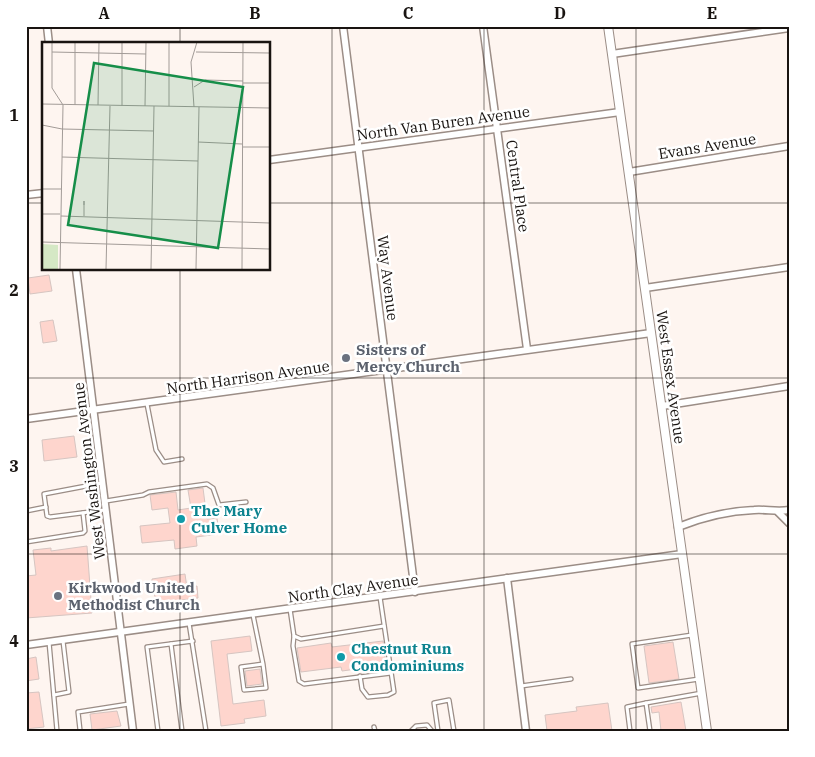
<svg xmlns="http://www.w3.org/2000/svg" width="815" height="757" font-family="'IBM Plex Serif',serif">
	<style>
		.building { fill: #fed5cd; stroke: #d6c5c1 }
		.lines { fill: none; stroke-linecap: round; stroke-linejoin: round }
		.service-casing { stroke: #9b8d86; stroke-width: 5.5 }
		.minor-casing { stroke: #9b8d86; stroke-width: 9 }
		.tertiary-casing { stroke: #9b8d86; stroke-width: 10 }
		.service { stroke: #fff; stroke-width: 3 }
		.minor { stroke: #fff; stroke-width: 6 }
		.tertiary { stroke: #fff; stroke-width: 8 }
		.grid { fill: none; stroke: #191411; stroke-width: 1; stroke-opacity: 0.55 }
		.worship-dot { fill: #6b7280; stroke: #fff; stroke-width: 2 }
		.culture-dot { fill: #0f9aa8; stroke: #fff; stroke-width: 2 }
		.labels { text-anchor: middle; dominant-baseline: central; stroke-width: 5; stroke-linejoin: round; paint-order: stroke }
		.street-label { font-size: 15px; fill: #191411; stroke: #fff }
		.worship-label { font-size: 15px; font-weight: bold; fill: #5b616d; stroke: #fff; text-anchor: start }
		.culture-label { font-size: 15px; font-weight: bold; fill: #0d838f; stroke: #fff; text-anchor: start }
		.inset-road { fill: none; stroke: #a29b97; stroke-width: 1 }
		.view { fill: #168e49; fill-opacity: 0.15; stroke: #168e49; stroke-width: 2.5 }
		.inset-edge { fill: none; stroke: #191411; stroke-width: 2.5 }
		.neatline { fill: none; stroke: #191411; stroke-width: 2 }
		.grid-label { font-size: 16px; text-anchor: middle; font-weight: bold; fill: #191411 }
	</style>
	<rect width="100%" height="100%" fill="#fef5f0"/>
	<!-- building -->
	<g class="building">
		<path d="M49 275 52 291 30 294 28 278Z"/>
		<path d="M53 320 57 341 43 343 40 322Z"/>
		<path d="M74 436 77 457 44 461 42 440Z"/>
		<path d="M203 488 207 519 217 518 219 534 196 537 197 546 175 549 174 540 142 543 140 526 170 523 168 508 152 510 150 495 176 492 178 510 191 508 188 490Z"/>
		<path d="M87 546 92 613 26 618V576L36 575 33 550 51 548V551Z"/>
		<path d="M185 574 187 588 197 586 198 598 158 603 154 594H150L149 583H152V579Z"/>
		<path d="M250 636 252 651 227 654 233 704 264 700 266 716 244 719 245 723 221 726 211 641Z"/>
		<path d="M383 641 386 665 342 671 341 667 301 672 297 648 331 643 332 647Z"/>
		<path d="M673 642 679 679 649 683 644 646Z"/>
		<path d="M36 657 39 679 26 681V659Z"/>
		<path d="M260 669 262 684 247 686 245 671Z"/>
		<path d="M39 692 44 727 26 729V693Z"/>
		<path d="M681 702 686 731H661L659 712 652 713 651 707Z"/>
		<path d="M608 703 612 731H547L545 715 577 711 576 707Z"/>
		<path d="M117 711 121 726 92 730 90 714Z"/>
	</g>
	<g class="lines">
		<!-- service casing -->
		<g class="service-casing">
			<g id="service">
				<path d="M147 404 156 450 164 462 182 459"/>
				<path d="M102 483 44 494 47 516 50 517 105 510"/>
				<path d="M106 501 143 495 149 492 207 484 213 488 219 505 246 502"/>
				<path d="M26 511 46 507"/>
				<path d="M26 542 83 533 85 531 83 513"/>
				<path d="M290 609 294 636 301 639 384 626"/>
				<path d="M253 615 263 664 241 667 244 690 266 688 263 664"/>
				<path d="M189 623 206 731"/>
				<path d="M692 635 632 644 638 688 699 679"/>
				<path d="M294 636 293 646 299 681 304 684 391 673"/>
				<path d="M49 642 57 731"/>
				<path d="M171 644 182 731"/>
				<path d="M360 676 362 689 368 697 388 695 394 692 380 597"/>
				<path d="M521 686 571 679"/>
				<path d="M54 695 69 692 63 641"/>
				<path d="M646 703 702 693"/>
				<path d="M374 727 375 731"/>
				<path d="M80 730 78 712 129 704"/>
				<path d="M158 731 147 647 193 641"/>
				<path d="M411 731 416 726 427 725 432 731"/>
				<path d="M438 731 434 703 449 700 454 731"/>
				<path d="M630 731 627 707 646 703 650 731"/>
			</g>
		</g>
		<!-- minor casing -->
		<g class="minor-casing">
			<g id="minor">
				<path d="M47 26 49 44"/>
				<path d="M343 26 415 592"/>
				<path d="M483 26 527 349"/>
				<path d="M612 54 789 28"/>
				<path d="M269 160 620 112"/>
				<path d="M629 172 789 146"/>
				<path d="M26 195 44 193"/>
				<path d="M76 269 133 731"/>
				<path d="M645 288 789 267"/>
				<path d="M662 406 789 386"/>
				<path d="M26 419 651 333"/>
				<path d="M778 512 789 523"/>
				<path d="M678 527C703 517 727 511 754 510 766 509 776 512 789 510"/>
				<path d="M507 578 526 731"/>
				<path d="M26 645 682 554"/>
			</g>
		</g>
		<!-- tertiary casing -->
		<g class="tertiary-casing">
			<path id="tertiary" d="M608 26 707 731"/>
		</g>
		<!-- service -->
		<use href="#service" class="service"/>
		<!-- minor -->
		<use href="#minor" class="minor"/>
		<!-- tertiary -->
		<use href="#tertiary" class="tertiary"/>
	</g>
	<!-- grid -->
	<path class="grid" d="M180 26V44M332 26V731M484 26V731M636 26V731M26 203H44M269 203H789M180 269V731M26 378H789M26 554H789"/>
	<!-- markers -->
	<g class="worship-dot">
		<circle cx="346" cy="358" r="5"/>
		<circle cx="58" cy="596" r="5"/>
	</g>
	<g class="culture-dot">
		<circle cx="181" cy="519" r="5"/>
		<circle cx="341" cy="657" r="5"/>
	</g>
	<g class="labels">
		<!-- street labels -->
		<g class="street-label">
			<text transform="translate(443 123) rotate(-8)">North Van Buren Avenue</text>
			<text transform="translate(707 146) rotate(-9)">Evans Avenue</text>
			<text transform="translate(518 186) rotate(82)">Central Place</text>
			<text transform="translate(388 278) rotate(83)">Way Avenue</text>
			<text transform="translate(248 377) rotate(-8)">North Harrison Avenue</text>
			<text transform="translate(671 377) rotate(82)">West Essex Avenue</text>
			<text transform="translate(89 471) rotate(-97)">West Washington Avenue</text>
			<text transform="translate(353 588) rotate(-8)">North Clay Avenue</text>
		</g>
		<!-- worship labels -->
		<g class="worship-label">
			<text x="356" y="349">Sisters of<tspan x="356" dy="17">Mercy Church</tspan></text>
			<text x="68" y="587">Kirkwood United<tspan x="68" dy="17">Methodist Church</tspan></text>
		</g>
		<!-- culture labels -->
		<g class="culture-label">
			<text x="191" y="510">The Mary<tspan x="191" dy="17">Culver Home</tspan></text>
			<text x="351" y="648">Chestnut Run<tspan x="351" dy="17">Condominiums</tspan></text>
		</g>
	</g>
	<!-- overview -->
	<g transform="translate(42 42)">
		<rect width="228" height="228" fill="#fef5f0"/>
		<path d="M0 202 16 203V227H0Z" fill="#d5e8c5"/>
		<path class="inset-road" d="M10 0V46L21 63 18 227M10 10 104 12M154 10 228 11M201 41H228M152 45 163 38 201 39M0 62 228 66M33 63V0M56 63 57 0M80 64V0M103 64 104 0M127 64V0M152 65 149 20 155 0M0 83 20 87 112 89M156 100 200 102M201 105H228M20 115 156 119M0 116V83M0 147H19M0 172H18M19 174 228 181M42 174V159V163M0 200 228 207M64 227 68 64M109 227 112 64M154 227 157 65M200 227 201 0"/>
		<path class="view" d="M52 21 201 45 176 206 26 183Z"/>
		<rect width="228" height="228" class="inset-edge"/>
	</g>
	<!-- border -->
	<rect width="815" height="757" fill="none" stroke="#ffffff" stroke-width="55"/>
	<rect x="28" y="28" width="760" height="702" class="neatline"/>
	<g class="grid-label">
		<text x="104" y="19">A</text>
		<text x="255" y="19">B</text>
		<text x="408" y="19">C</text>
		<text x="560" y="19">D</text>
		<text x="712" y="19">E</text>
		<text x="14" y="121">1</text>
		<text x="14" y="296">2</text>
		<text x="14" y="472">3</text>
		<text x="14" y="647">4</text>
	</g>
</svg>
